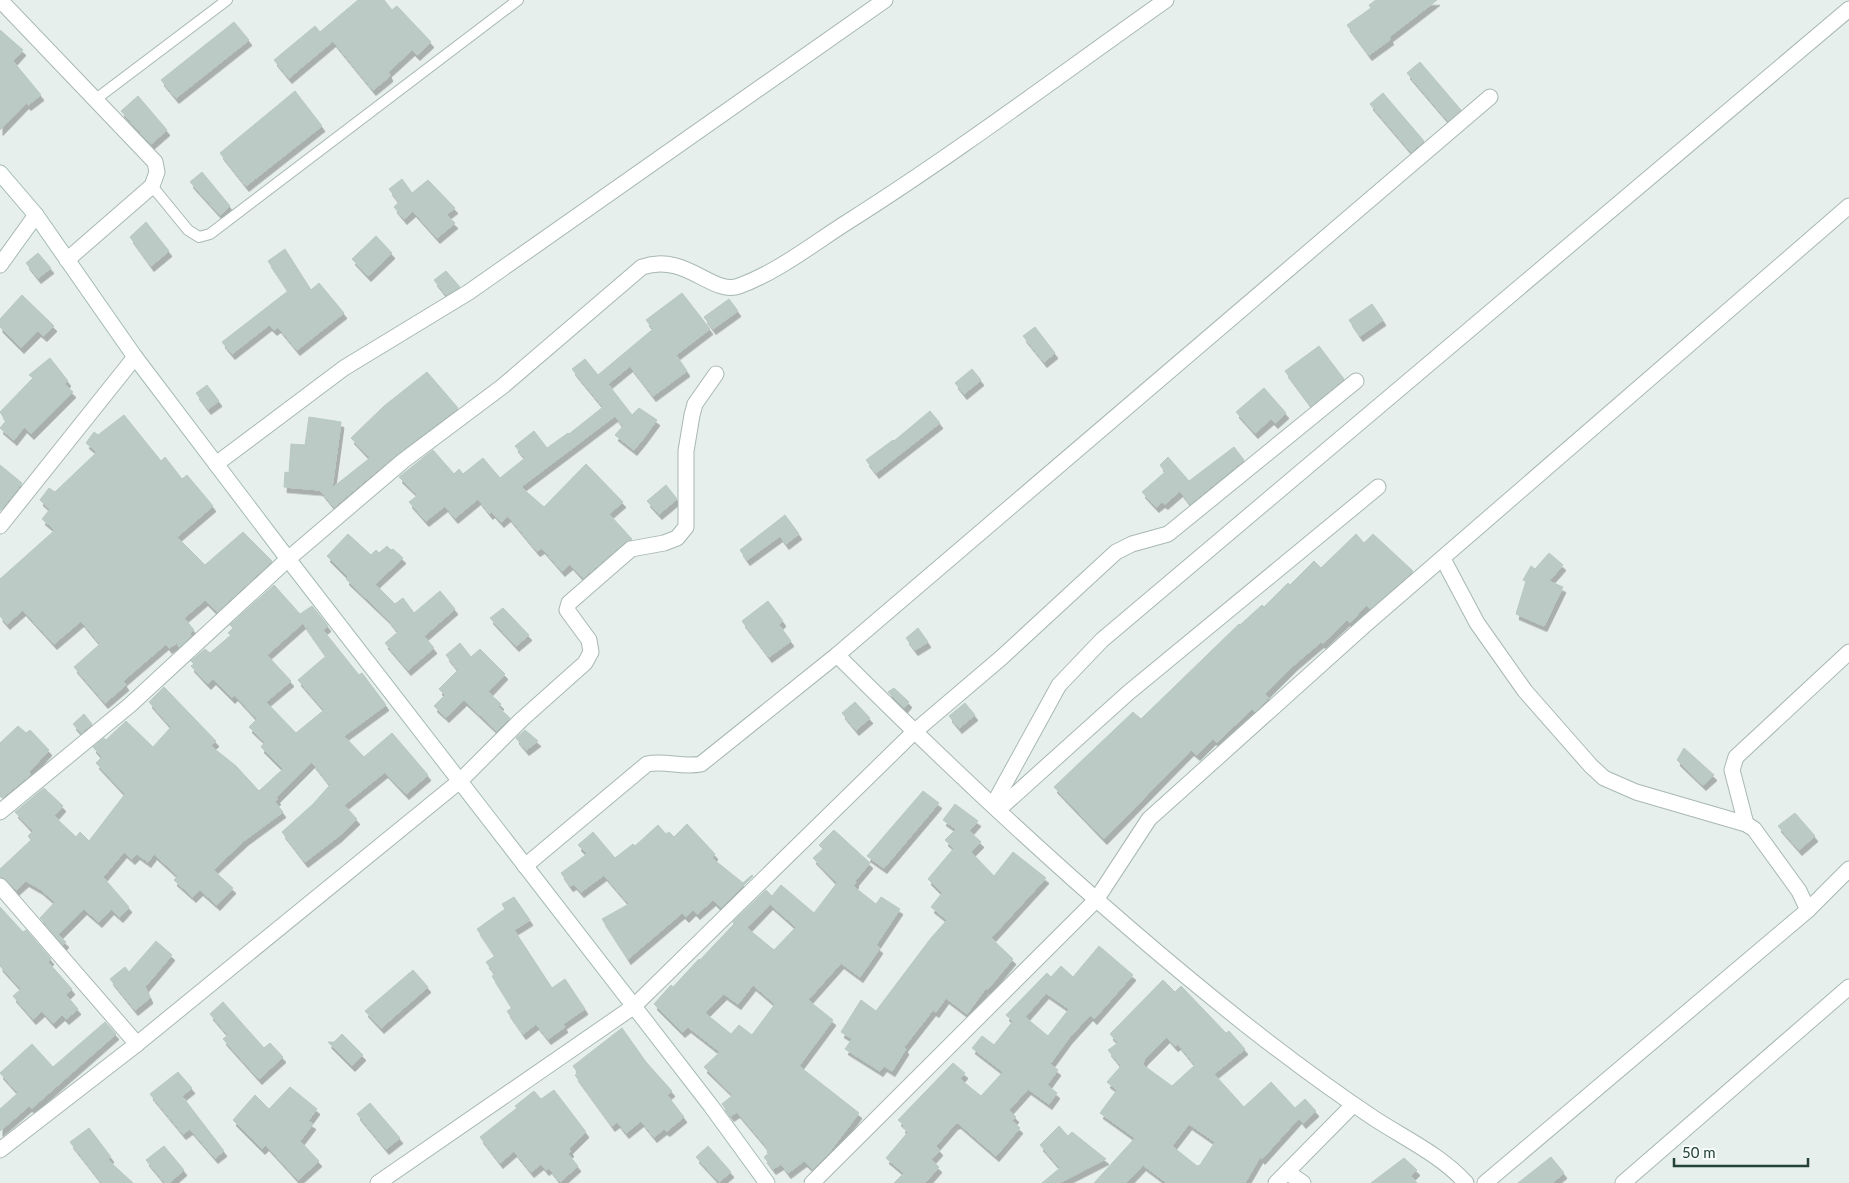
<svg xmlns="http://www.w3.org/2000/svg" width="1849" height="1183" font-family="Lato,sans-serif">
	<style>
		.building { fill: #bbcac4; stroke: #b8c9c2; fill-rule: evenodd; filter: url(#shadow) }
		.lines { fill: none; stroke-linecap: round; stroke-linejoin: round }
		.lane-casing { stroke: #a8b8b2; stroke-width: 12 }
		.street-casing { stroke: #a8b8b2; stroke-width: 17 }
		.secondary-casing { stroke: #a4bbb3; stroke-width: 17 }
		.lane { stroke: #fff; stroke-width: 10 }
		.street { stroke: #fff; stroke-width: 15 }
		.secondary { stroke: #fff; stroke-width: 15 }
	</style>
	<defs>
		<filter id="shadow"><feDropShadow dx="3" dy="5.5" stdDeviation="0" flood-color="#0004"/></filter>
	</defs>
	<rect width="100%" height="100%" fill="#e6efeb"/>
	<!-- building -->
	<g class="building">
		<path d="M358 0H384L392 10 397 6 431 42 417 55 412 50 388 72 390 76 373 90 333 41 289 78 274 60 315 26 320 32Z"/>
		<path d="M1376 0H1437L1389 37 1391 39 1369 55 1347 25 1371 8 1369 5Z"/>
		<path d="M234 22 249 40 176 98 161 80Z"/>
		<path d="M0 30 23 50 13 61 41 95 28 105 26 103 0 130Z"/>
		<path d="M1420 62 1461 110 1448 121 1407 73Z"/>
		<path d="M295 91 322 126 246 186 220 153Z"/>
		<path d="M1383 93 1424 141 1411 152 1370 104Z"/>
		<path d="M138 96 167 130 151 144 121 111Z"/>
		<path d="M202 172 230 206 220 215 190 182Z"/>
		<path d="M402 179 412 193 428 180 455 208 446 215 455 223 437 238 413 211 404 219 394 207 399 202 389 189Z"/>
		<path d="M146 222 169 251 151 266 130 237Z"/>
		<path d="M376 236 392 253 368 276 352 259Z"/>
		<path d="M285 249 311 290 319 283 344 313 297 350 278 327 274 330 269 325 232 354 222 342 288 291 268 261Z"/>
		<path d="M38 253 51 268 38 278 26 263Z"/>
		<path d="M446 271 460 287 446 295 434 280Z"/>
		<path d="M682 293 710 329 676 355 687 371 653 396 630 366 608 384 632 415 639 408 657 420 643 439 634 450 615 435 623 426 615 416 521 487 544 507 586 464 623 502 609 514 632 539 625 542 583 578 570 564 562 571 542 548 537 551 508 516 501 522 492 512 490 514 478 499 455 518 445 506 426 521 409 502 418 495 399 477 433 450 454 474 459 469 463 474 483 458 500 478 525 458 515 446 534 431 547 448 568 433 569 434 603 407 572 369 585 359 598 375 653 329 646 320Z"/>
		<path d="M22 295 54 326 44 336 38 331 21 348 0 327V319Z"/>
		<path d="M729 299 738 311 713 329 704 317Z"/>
		<path d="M1372 304 1383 320 1360 336 1349 320Z"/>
		<path d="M1035 327 1055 353 1044 362 1023 336Z"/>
		<path d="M1319 346 1344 379 1311 406 1285 371Z"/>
		<path d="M50 358 68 381 64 384 73 392 31 434 24 427 14 440 0 428 6 421 0 412 33 378 29 375Z"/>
		<path d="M972 369 981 380 964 394 955 383Z"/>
		<path d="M427 372 458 408 397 454 334 507 320 490 284 487 285 472 289 473 291 444 305 445 309 417 341 422 332 488 370 458 351 438 384 406Z"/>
		<path d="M207 385 219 401 208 409 196 393Z"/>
		<path d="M1264 388 1286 413 1275 423 1271 419 1255 433 1236 412Z"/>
		<path d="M930 411 940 423 876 473 866 460 893 440 894 441Z"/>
		<path d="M124 415 161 461 165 457 182 479 187 475 213 506 177 537 205 565 243 532 272 561 217 612 205 600 184 618 194 630 190 634 191 636 179 647 177 643 169 648 166 644 123 681 126 685 105 703 74 667 100 644 81 621 54 644 23 610 7 624 0 616V579L55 530 42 519 50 509 40 500 49 488 55 492 97 452 86 443 94 432 98 435Z"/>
		<path d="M1234 447 1244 460 1190 504 1180 491 1165 504 1162 502 1156 507 1142 492 1165 472 1160 465 1168 457 1189 481Z"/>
		<path d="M0 465 22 483 0 511Z"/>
		<path d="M666 485 677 499 659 514 647 501Z"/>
		<path d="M785 515 799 534 786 544 780 536 747 560 740 550Z"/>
		<path d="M348 534 371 555 376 550 379 553 387 546 391 550 393 549 403 558 375 584 395 604 403 598 414 613 440 591 455 609 424 636 434 648 408 670 385 643 398 632 387 618 346 579 348 577 327 556Z"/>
		<path d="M1356 534 1364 543 1373 534 1413 571 1370 609 1366 605 1350 623 1347 620 1323 643 1321 642 1294 665 1265 694 1269 698 1255 712 1252 709 1217 742 1213 739 1197 755 1191 750 1104 839 1054 787 1133 712 1141 719 1239 624 1240 625 1262 605 1264 607 1288 583 1290 585 1314 561 1321 568Z"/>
		<path d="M1549 553 1563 565 1549 581 1563 587 1544 626 1516 614 1526 581 1523 580 1531 566 1535 569Z"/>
		<path d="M274 585 300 614 312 606 328 626 323 630 359 675 362 673 386 705 344 736 364 757 392 733 428 775 406 794 385 772 344 805 357 819 339 836 305 862 282 832 313 804 330 785 312 762 276 798 278 799 275 802 283 812 245 840 213 870 233 888 217 905 200 890 193 897 174 880 178 876 154 854 148 862 137 854 132 859 124 852 103 877 129 907 120 917 111 909 99 922 84 909 58 935 66 942 63 945 40 918 55 902 40 889 26 881 16 890 7 880 0 877V869L31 840 28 836 33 831 15 812 44 788 63 806 54 816 76 837 80 832 89 841 125 794 96 763 102 757 93 747 104 738 106 740 126 721 153 747 171 727 149 702 164 687 216 741 211 746 236 766 259 791 283 769 261 747 265 742 249 727 257 719 235 695 232 698 213 679 208 684 191 666 194 664 191 661 205 649 210 653 231 635 228 633 233 628 230 625ZM303 623 326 656 298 680 324 710 296 733 266 702 291 681 267 655Z"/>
		<path d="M768 601 783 621 779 625 791 641 769 657 742 621Z"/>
		<path d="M503 608 529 635 516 646 490 618Z"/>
		<path d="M918 628 928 642 915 650 906 638Z"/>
		<path d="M460 643 471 657 480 649 505 674 488 692 501 704 498 707 510 718 497 731 464 700 446 717 434 706 445 695 439 689 458 670 446 655Z"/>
		<path d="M894 688 909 702 904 708 888 692Z"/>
		<path d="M855 702 870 718 856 730 842 713Z"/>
		<path d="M965 703 975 715 959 728 949 716Z"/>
		<path d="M84 714 92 724 81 733 73 724Z"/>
		<path d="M18 726 26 733 30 730 49 750 29 772 31 774 2 798 0 796V743Z"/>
		<path d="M525 730 538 741 526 750 516 738Z"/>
		<path d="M1684 748 1714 775 1703 785 1677 760Z"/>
		<path d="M923 791 939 803 884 868 867 856Z"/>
		<path d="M955 804 978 821 969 831 981 842 971 852 994 876 1013 852 1046 878 991 938 1013 959 988 989 986 988 967 1014 946 998 936 1012 933 1010 904 1047 906 1049 892 1071 884 1066 880 1071 845 1049 852 1039 841 1032 861 1000 876 1011 931 938 947 920 931 907 942 893 928 879 954 848 945 840 956 829 943 820Z"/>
		<path d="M1795 813 1815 836 1799 850 1778 826Z"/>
		<path d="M687 824 715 854 712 858 743 883 752 875 753 876 721 908 713 900 697 914 693 910 686 917 682 913 628 959 602 919 629 904 604 875 581 892 574 884 570 886 561 873 587 854 578 845 593 832 615 858 633 844 635 846 658 825 666 834 669 832 674 837Z"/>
		<path d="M834 830 870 863 855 881 856 882 853 886 876 904 881 897 900 909 876 945 880 948 860 977 841 963 808 1000 833 1020 799 1066 859 1113 828 1154 813 1169 804 1161 788 1173 781 1164 773 1169 764 1157 769 1153 764 1146 765 1145 737 1112 731 1116 722 1104 733 1095 704 1067 720 1052 688 1027 682 1032 654 1004 671 985 673 987 699 959 700 960 734 924 733 922 766 890 772 896 781 885 814 913 837 883 813 858 823 849 819 845ZM770 904 796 927 774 950 747 928ZM753 985 775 1004 752 1035 739 1025 731 1034 705 1013 724 994 738 1004Z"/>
		<path d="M514 897 530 920 514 930 552 988 565 979 585 1009 563 1024 565 1027 548 1039 536 1024 523 1034 507 1011 512 1008 492 976 495 974 486 962 495 956 477 929 505 909 502 904Z"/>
		<path d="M0 907 23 932 26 930 51 959 48 962 72 989 66 995 78 1009 66 1019 62 1015 53 1023 42 1011 33 1019 13 996 21 989 0 966Z"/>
		<path d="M156 941 172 955 145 987 150 998 135 1010 110 979 125 967 129 972Z"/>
		<path d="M1099 946 1133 975 1094 1019 1090 1015 1069 1038 1050 1064 1058 1070 1047 1085 1057 1093 1049 1104 1028 1089 1009 1110 1016 1117 1012 1121 1020 1128 996 1156 958 1123 955 1124 936 1146 940 1150 931 1160 939 1167 925 1183H894L904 1173 886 1158 908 1132 902 1127 904 1125 898 1120 953 1063 965 1073 960 1079 981 1096 1003 1072 972 1048 982 1036 994 1045 1013 1021 1006 1015 1047 973 1051 977 1061 966 1073 977ZM1046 993 1069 1009 1048 1036 1025 1017Z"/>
		<path d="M413 970 428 987 381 1028 365 1011Z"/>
		<path d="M1163 980 1175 992 1181 986 1226 1033 1229 1031 1245 1049 1214 1074 1244 1107 1271 1082 1295 1108 1305 1099 1316 1111 1303 1123 1299 1118 1262 1159 1260 1157 1245 1183H1167L1143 1165 1126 1183H1094L1135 1138 1100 1113 1117 1090 1107 1082 1121 1066 1108 1050 1118 1043 1110 1034ZM1167 1037 1175 1046 1178 1044 1195 1065 1172 1086 1143 1065 1144 1060ZM1189 1124 1215 1142 1200 1165 1197 1166 1172 1146Z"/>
		<path d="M223 1002 264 1048 270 1043 283 1057 259 1079 223 1039 228 1035 210 1014Z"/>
		<path d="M105 1022 116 1034 32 1108 29 1106 0 1131V1109L18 1093 0 1073 32 1044 53 1067Z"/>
		<path d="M622 1028 646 1062 672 1091 667 1095 684 1117 667 1131 664 1129 654 1137 641 1121 626 1133 617 1122 612 1126 575 1075 578 1073 573 1066Z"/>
		<path d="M342 1034 363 1055 352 1066 328 1042H334Z"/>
		<path d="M178 1072 192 1088 182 1096 224 1151 215 1158 190 1129 183 1134 150 1094Z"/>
		<path d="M290 1087 317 1109 308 1121 313 1124 300 1141 319 1161 298 1180 266 1145 262 1149 233 1120 255 1095 269 1109Z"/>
		<path d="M554 1090 586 1132 569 1149 571 1151 568 1154 578 1166 560 1182 549 1168 546 1170 541 1164 531 1172 514 1151 500 1163 480 1137 517 1108 515 1106 534 1091 541 1099Z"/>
		<path d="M370 1103 400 1138 386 1149 357 1114Z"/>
		<path d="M1059 1126 1068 1136 1072 1132 1106 1159 1059 1183H1042L1060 1168 1040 1145Z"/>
		<path d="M89 1128 111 1157 108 1160 133 1183H102L70 1142Z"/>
		<path d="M164 1146 184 1170 169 1183H165L146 1160Z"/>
		<path d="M708 1146 731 1172 719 1182 696 1157Z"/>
		<path d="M1551 1157 1564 1173 1552 1183H1518Z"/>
		<path d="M1404 1158 1417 1170 1411 1176 1417 1183H1371Z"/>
	</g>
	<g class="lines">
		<!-- lane casing -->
		<g class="lane-casing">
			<g id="lane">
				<path d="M96 99 227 0"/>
				<path d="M152 186 188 230 199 237 210 234 518 0"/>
			</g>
		</g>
		<!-- street casing -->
		<g class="street-casing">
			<g id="street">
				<path d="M0 0 155 162 157 172 152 186 67 260"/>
				<path d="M0 265 36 215"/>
				<path d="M216 464 344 368 469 292 885 0"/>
				<path d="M0 526 135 357"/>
				<path d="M1443 559 1477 623 1525 691 1591 766 1604 778 1636 792 1746 824 1754 829 1799 891 1808 910 1849 869"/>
				<path d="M837 655C966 784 1101 910 1245 1024 1287 1057 1330 1089 1375 1119 1406 1139 1442 1156 1466 1183"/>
				<path d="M993 805 1059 685 1102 640 1849 9"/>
				<path d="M998 810 1128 693 1378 487"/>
				<path d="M0 812 130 705 288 559 403 461 503 386 642 267C686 252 712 296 739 286 778 272 814 243 849 221 958 152 1061 74 1166 0"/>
				<path d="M1746 824 1732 770 1736 757 1849 652"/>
				<path d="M525 866 647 764C666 760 682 768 701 764L837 655 1490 97"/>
				<path d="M0 886 137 1044"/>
				<path d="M0 1150 137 1044 461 780 521 720 585 663 591 652 589 640 567 610 569 603 631 549 664 543 677 538 686 527V451L692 415 695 404 716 374"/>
				<path d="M1287 1172 1303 1183"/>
				<path d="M378 1183 633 1007 914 732 1001 658 1116 552 1132 544 1168 534 1356 381"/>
				<path d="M812 1183 1096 900 1149 819 1365 625 1849 206"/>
				<path d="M1276 1183 1353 1105"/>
				<path d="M1485 1183 1808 910"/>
				<path d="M1623 1183 1849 987"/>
			</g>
		</g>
		<!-- secondary casing -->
		<g class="secondary-casing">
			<path id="secondary" d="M0 173 36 215 135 357 288 559 711 1106 767 1183"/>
		</g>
		<!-- lane -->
		<use href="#lane" class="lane"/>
		<!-- street -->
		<use href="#street" class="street"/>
		<!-- secondary -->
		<use href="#secondary" class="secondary"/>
	</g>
	<!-- scale -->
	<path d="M1674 1158v8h134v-8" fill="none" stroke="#24423a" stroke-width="2.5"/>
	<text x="1682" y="1158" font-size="15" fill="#24423a" stroke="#f7fbf9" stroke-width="4" paint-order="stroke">50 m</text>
</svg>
